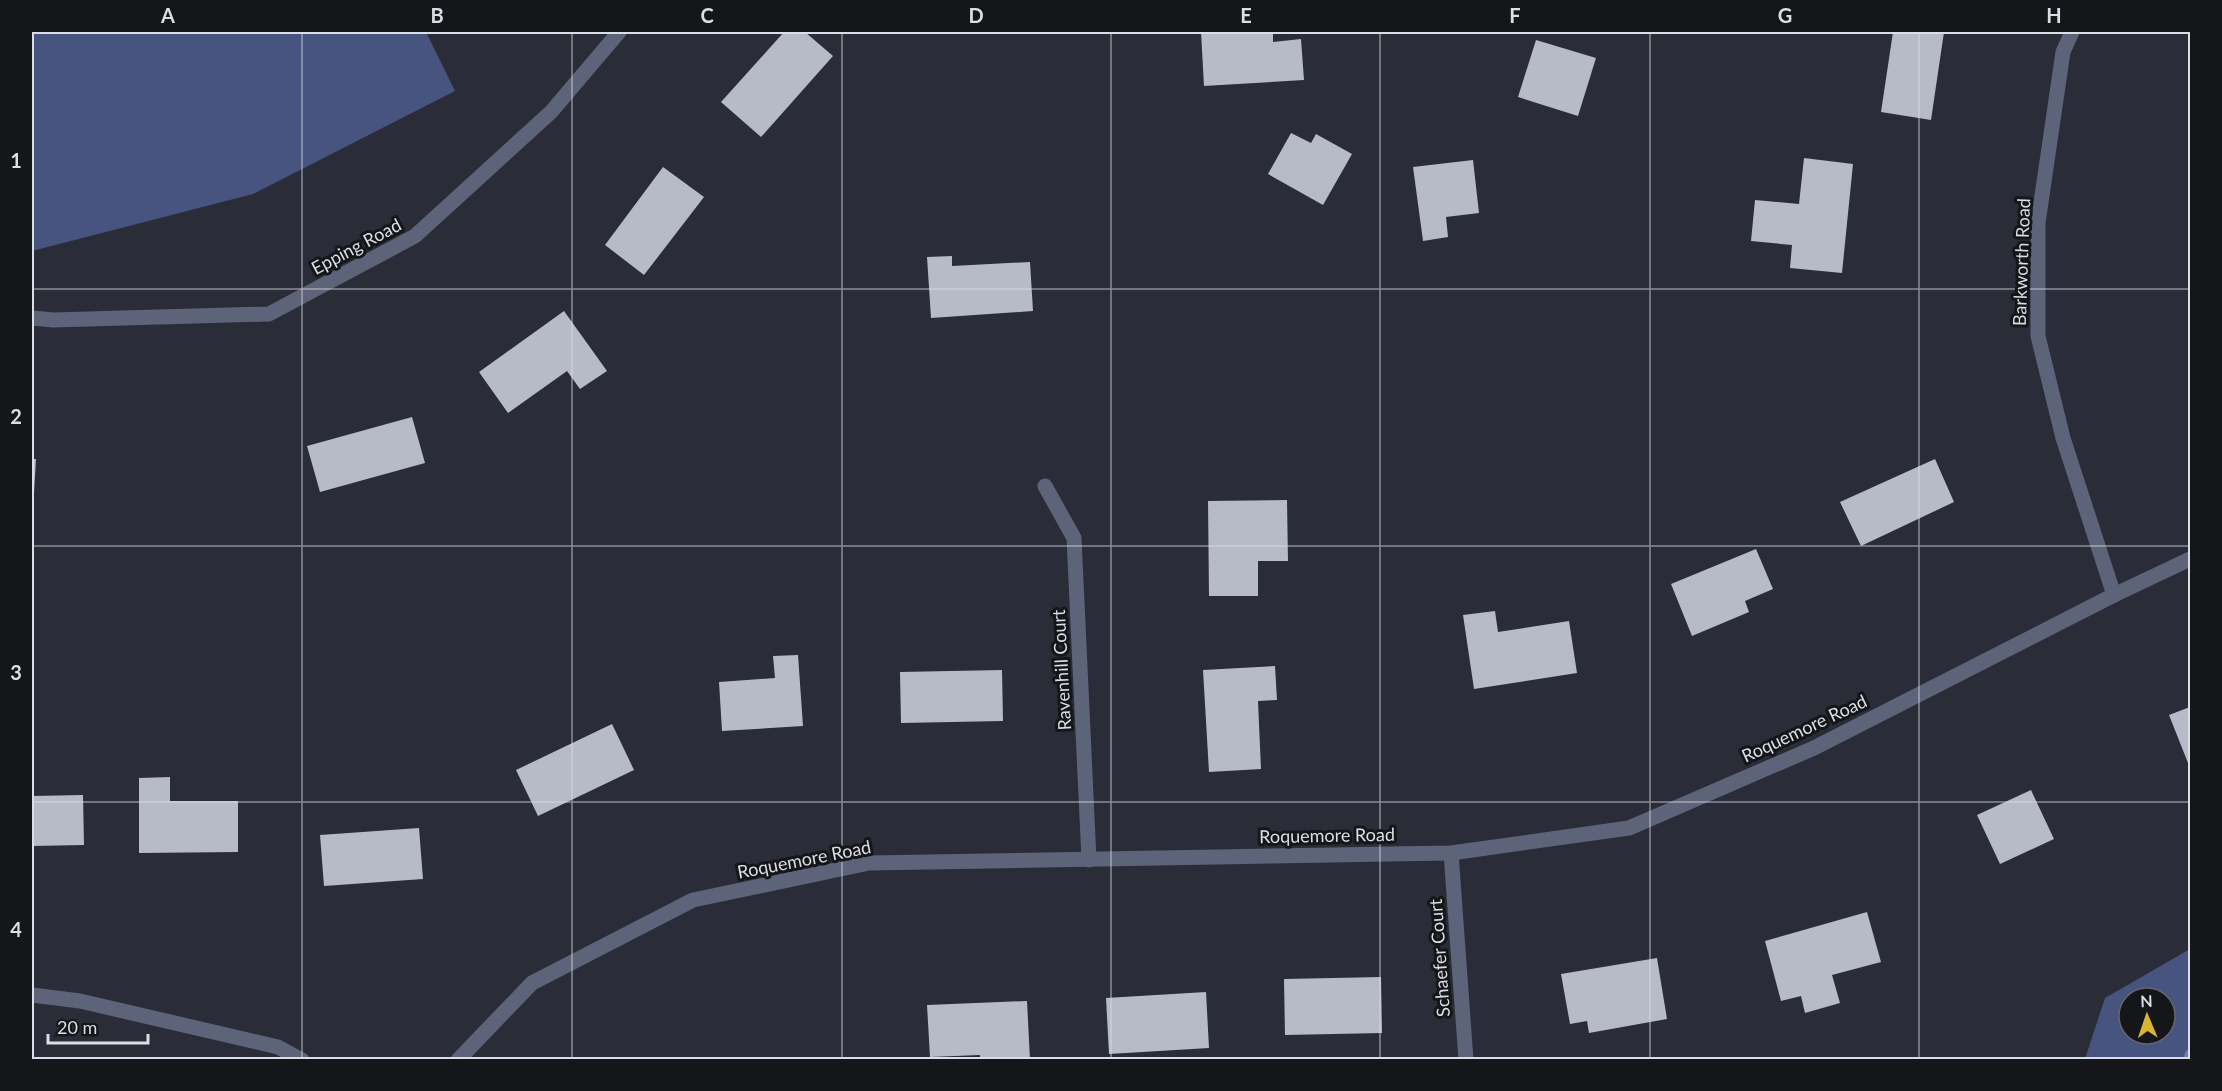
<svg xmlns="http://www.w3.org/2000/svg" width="2222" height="1091" font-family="Lato,sans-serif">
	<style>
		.green { fill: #485480; fill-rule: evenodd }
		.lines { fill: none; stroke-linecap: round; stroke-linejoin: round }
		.stream { stroke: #6c7bae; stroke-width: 10 }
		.building { fill: #b7bbc8 }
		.street { stroke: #5d647a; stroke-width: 15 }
		.grid { fill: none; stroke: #dcdee5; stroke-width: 1.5; stroke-opacity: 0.55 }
		.labels { text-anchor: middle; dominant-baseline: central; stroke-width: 6; stroke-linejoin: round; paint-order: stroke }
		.street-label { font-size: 18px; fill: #dcdee5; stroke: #14161a }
		.neatline { fill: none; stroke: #dcdee5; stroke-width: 2 }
		.grid-label { font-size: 20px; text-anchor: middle; font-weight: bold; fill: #dcdee5 }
	</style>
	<rect width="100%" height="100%" fill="#2a2d37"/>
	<!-- green -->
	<g class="green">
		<path d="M32 32H426L455 91 253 194 32 251Z"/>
		<path d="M2190 949V1059H2085L2105 998ZM2129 998H2165V1034H2129Z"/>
	</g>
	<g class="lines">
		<!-- stream -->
		<path class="stream" d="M2188 1060 2190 1054"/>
	</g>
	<!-- building -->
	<g class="building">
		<path d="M784 32H805L833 56 761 137 721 102Z"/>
		<path d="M1201 32H1273V42L1301 39 1304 80 1204 86Z"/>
		<path d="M1893 32H1944L1931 120 1881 112Z"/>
		<path d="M1536 40 1596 58 1578 116 1518 97Z"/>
		<path d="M1291 133 1311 143 1316 134 1352 154 1323 205 1268 174Z"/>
		<path d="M1804 158 1853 164 1842 273 1790 268 1792 245 1751 241 1755 200 1799 204Z"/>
		<path d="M1473 160 1479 213 1446 217 1448 237 1423 241 1413 167Z"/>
		<path d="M663 167 704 197 644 275 605 245Z"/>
		<path d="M952 256V266L1030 262 1033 311 931 318 927 257Z"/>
		<path d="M564 311 607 371 580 389 567 371 508 413 479 372Z"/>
		<path d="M412 417 425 463 320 492 307 446Z"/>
		<path d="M32 459H36L33 510H32Z"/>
		<path d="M1935 459 1954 502 1861 546 1840 502Z"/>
		<path d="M1287 500 1288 561H1258V596H1209L1208 501Z"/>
		<path d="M1756 549 1773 589 1745 601 1749 612 1692 636 1671 584Z"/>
		<path d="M1495 611 1498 632 1569 621 1577 673 1474 689 1463 615Z"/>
		<path d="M798 655 803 726 722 731 719 682 775 678 773 656Z"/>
		<path d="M1275 666 1277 700 1258 701 1261 769 1209 772 1203 670Z"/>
		<path d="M1002 670 1003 721 901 723 900 672Z"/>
		<path d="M2190 707V768L2169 715Z"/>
		<path d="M612 724 634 770 538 816 516 770Z"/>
		<path d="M170 777V801H238V852L139 853V778Z"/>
		<path d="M2031 790 2054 839 2000 864 1977 815Z"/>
		<path d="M83 795 84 845 32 846V796Z"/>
		<path d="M419 828 423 879 324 886 320 835Z"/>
		<path d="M1867 912 1881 962 1832 975 1840 1003 1805 1013 1801 996 1781 1001 1765 941Z"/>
		<path d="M1657 958 1667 1019 1589 1033 1587 1021 1570 1024 1561 974Z"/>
		<path d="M1381 977 1382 1033 1285 1035 1284 979Z"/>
		<path d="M1206 992 1209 1048 1109 1054 1106 998Z"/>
		<path d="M1027 1001 1030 1060H980V1055L930 1057 927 1005Z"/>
	</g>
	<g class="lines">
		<!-- street -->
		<g class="street">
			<path d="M2072 32 2063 52 2038 223V336L2063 438 2114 595"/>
			<path d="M32 318 53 320 269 314 415 236 551 112 619 32"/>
			<path d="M1045 486 1074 538 1089 860"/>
			<path d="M1451 853 1466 1060"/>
			<path d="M32 995 80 1001 278 1047 302 1060"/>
			<path d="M458 1060 532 983 693 900 869 863 1451 853 1629 828 1814 748 2114 595 2190 559"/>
		</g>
	</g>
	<!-- grid -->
	<path class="grid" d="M302 32V1060M572 32V1060M842 32V1060M1111 32V1060M1380 32V1060M1650 32V1060M1919 32V1060M32 289H2190M32 546H2190M32 802H2190"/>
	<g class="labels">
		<!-- street labels -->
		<g class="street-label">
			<text transform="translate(356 246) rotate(-28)">Epping Road</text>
			<text transform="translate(2021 262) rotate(-88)">Barkworth Road</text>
			<text transform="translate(1061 670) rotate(-93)">Ravenhill Court</text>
			<text transform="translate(1804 728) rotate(-25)">Roquemore Road</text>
			<text transform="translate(1327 835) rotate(-1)">Roquemore Road</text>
			<text transform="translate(804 859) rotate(-11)">Roquemore Road</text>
			<text transform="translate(1439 958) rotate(-94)">Schaefer Court</text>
		</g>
	</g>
	<!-- border -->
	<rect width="2222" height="1091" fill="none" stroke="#14161a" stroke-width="66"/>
	<!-- north arrow -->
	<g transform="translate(2147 1016) rotate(358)"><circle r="28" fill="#14161a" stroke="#64666b" stroke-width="1.5"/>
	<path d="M0-4.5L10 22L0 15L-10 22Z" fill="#dab334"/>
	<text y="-9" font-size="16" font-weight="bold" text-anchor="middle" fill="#dcdee5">N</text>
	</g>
	<!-- scale -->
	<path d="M48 1034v9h100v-9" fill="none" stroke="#dcdee5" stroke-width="3"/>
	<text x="57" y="1034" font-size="18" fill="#dcdee5" stroke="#14161a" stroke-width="4.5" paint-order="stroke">20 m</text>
	<rect x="33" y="33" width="2156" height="1025" class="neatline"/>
	<g class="grid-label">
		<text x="168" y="23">A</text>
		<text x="437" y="23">B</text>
		<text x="707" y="23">C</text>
		<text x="976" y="23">D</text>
		<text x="1246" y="23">E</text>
		<text x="1515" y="23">F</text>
		<text x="1785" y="23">G</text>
		<text x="2054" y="23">H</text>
		<text x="16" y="168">1</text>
		<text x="16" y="424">2</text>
		<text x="16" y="680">3</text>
		<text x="16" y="937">4</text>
	</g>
</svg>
